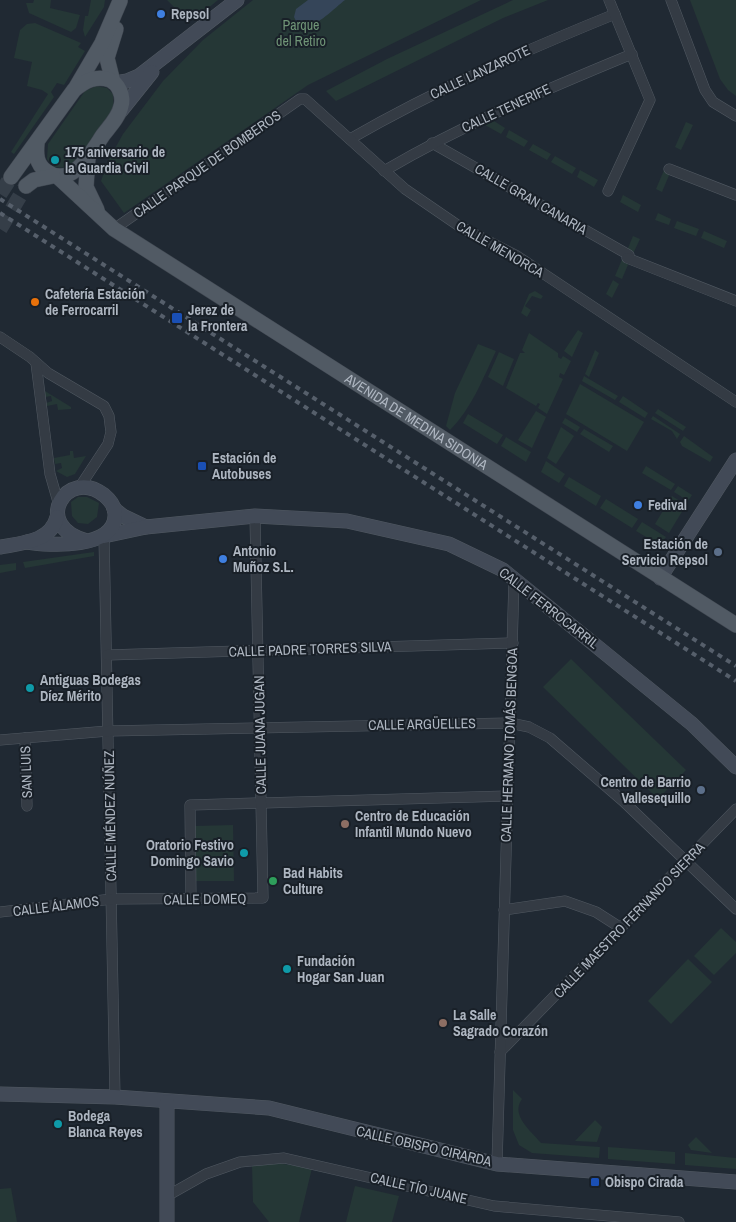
<svg xmlns="http://www.w3.org/2000/svg" width="736" height="1222" font-family="'Archivo Narrow',sans-serif">
	<style>
		.green { fill: #253736 }
		.water { fill: #354559 }
		.lines { fill: none; stroke-linecap: round; stroke-linejoin: round }
		.primary-tunnel { stroke: #353e48; stroke-width: 15; stroke-dasharray: 15 8; stroke-linecap: butt }
		.street-casing { stroke: #515962; stroke-width: 11 }
		.secondary-casing { stroke: #515962; stroke-width: 15 }
		.primary-casing { stroke: #3d444e; stroke-width: 16 }
		.street { stroke: #343b44; stroke-width: 10 }
		.secondary { stroke: #424a57; stroke-width: 14 }
		.primary { stroke: #515a64; stroke-width: 15 }
		.rail { stroke: #565f6b; stroke-width: 4; stroke-dasharray: 5 5; stroke-linecap: butt }
		.shop-dot { fill: #3f7fe0; stroke: #192028; stroke-width: 2 }
		.culture-dot { fill: #0f9aa8; stroke: #192028; stroke-width: 2 }
		.food-dot { fill: #e8710a; stroke: #192028; stroke-width: 2 }
		.transit-dot { fill: #1a4fb4; stroke: #192028; stroke-width: 2 }
		.service-dot { fill: #5c6f8a; stroke: #192028; stroke-width: 2 }
		.education-dot { fill: #8d6e63; stroke: #192028; stroke-width: 2 }
		.leisure-dot { fill: #2e9e5b; stroke: #192028; stroke-width: 2 }
		.labels { text-anchor: middle; dominant-baseline: central; stroke-width: 4; stroke-linejoin: round; paint-order: stroke }
		.poi-label { font-size: 14px; font-weight: bold; fill: #aeb6c1; stroke: #192028; text-anchor: start }
		.park-label { font-size: 14px; fill: #709577; stroke: #192028 }
		.street-label { font-size: 14px; fill: #aeb6c1; stroke: #192028 }
	</style>
	<rect width="100%" height="100%" fill="#202933"/>
	<!-- green -->
	<g class="green">
		<path d="M34 0H51L50 8 80 15 76 28 71 32 29 13 26 3H33Z"/>
		<path d="M91 0H105L104 7 85 37 83 30 85 16H88Z"/>
		<path d="M167 0H218L195 19 174 7Z"/>
		<path d="M253 0H481L308 85 124 213 101 181 108 161 123 134 163 81 203 40Z"/>
		<path d="M513 0H548L503 18 336 101 326 91 387 59Z"/>
		<path d="M690 0H736V96L728 90 720 79Z"/>
		<path d="M35 23 81 43 78 47 85 51 64 85 57 83 51 92 54 97 14 154 11 152 48 94 42 90 27 86 32 62 14 58 20 30 27 24Z"/>
		<path d="M96 86 107 88 113 94 114 111 75 164 69 168 54 167 47 159 48 144 85 91Z"/>
		<path d="M494 121 505 128 501 134 485 125Z"/>
		<path d="M686 122 693 125 681 150 675 147Z"/>
		<path d="M509 130 528 141 524 147 506 137Z"/>
		<path d="M533 144 551 154 547 160 529 150Z"/>
		<path d="M555 156 576 168 572 174 551 162Z"/>
		<path d="M580 170 598 180 594 187 577 177Z"/>
		<path d="M664 170 670 173 662 192 656 189Z"/>
		<path d="M623 195 641 205 638 212 620 202Z"/>
		<path d="M658 213 671 219 669 225 655 220Z"/>
		<path d="M677 221 699 229 696 236 674 228Z"/>
		<path d="M704 231 727 241 724 248 701 238Z"/>
		<path d="M633 236 640 239 632 256 626 253Z"/>
		<path d="M623 257 630 260 622 279 615 276Z"/>
		<path d="M613 280 619 284 612 298 606 294Z"/>
		<path d="M535 291 543 296 541 299 532 296 525 306 531 310 527 317 521 313 529 294Z"/>
		<path d="M578 330 583 333 572 357 564 351Z"/>
		<path d="M529 333 558 353V357L561 359 563 356 571 361 564 375 560 373 559 377 563 379 547 414 538 408 540 404 538 403 536 406 506 388 520 353H525L522 350Z"/>
		<path d="M478 344 496 351C483 378 472 408 450 430L446 426 455 393Z"/>
		<path d="M595 350 599 353 589 377 585 374Z"/>
		<path d="M499 352 514 359 503 386 488 377Z"/>
		<path d="M584 376 618 396 615 400 582 381Z"/>
		<path d="M580 384 644 422 627 451 566 414Z"/>
		<path d="M45 391 71 407V409L58 410 57 404 47 406 46 403 52 401 51 396 45 397Z"/>
		<path d="M623 396 648 413 645 418 619 402Z"/>
		<path d="M658 409 686 427 683 431 655 413Z"/>
		<path d="M536 411 546 417 532 448 518 440Z"/>
		<path d="M468 414 503 435 497 444 463 423Z"/>
		<path d="M653 416 680 434 677 439 672 431 651 419Z"/>
		<path d="M565 418 580 427 577 432 562 423Z"/>
		<path d="M561 427 574 436 556 464 547 458Z"/>
		<path d="M584 429 613 446 609 452 580 434Z"/>
		<path d="M684 436 713 457 710 462 682 446 680 442Z"/>
		<path d="M506 437 531 452 526 462 501 446Z"/>
		<path d="M70 451H73L74 458 86 456 75 474 67 477 56 471 62 468 61 463 55 464 54 458 70 455Z"/>
		<path d="M546 461 565 474 559 483 541 472Z"/>
		<path d="M646 466 675 484 671 490 642 473Z"/>
		<path d="M569 477 601 496 596 506 564 486Z"/>
		<path d="M678 486 692 495 688 501 674 492Z"/>
		<path d="M672 496 686 505 669 533 655 524Z"/>
		<path d="M78 497H87L99 503 97 517 88 524 78 523 72 516 71 502Z"/>
		<path d="M606 499 638 519 632 528 600 508Z"/>
		<path d="M642 522 666 537 660 545 636 531Z"/>
		<path d="M94 552V556L25 568 23 562Z"/>
		<path d="M16 563V570L0 573V565Z"/>
		<path d="M571 659 686 770 658 799 543 687Z"/>
		<path d="M233 825 234 881H196L195 826Z"/>
		<path d="M721 928 736 942V953L714 975 694 956Z"/>
		<path d="M688 959 712 982 671 1024 648 1001Z"/>
		<path d="M513 1090 522 1099C510 1115 531 1131 541 1143L600 1147 599 1158 532 1153 519 1145 513 1130Z"/>
		<path d="M595 1120 602 1127 597 1142 575 1141Z"/>
		<path d="M696 1137 712 1153 691 1150 688 1145Z"/>
		<path d="M608 1147 675 1152V1164L608 1159Z"/>
		<path d="M685 1153 736 1158V1169L685 1165Z"/>
		<path d="M276 1163 312 1168 299 1222H269L253 1202 252 1165Z"/>
		<path d="M355 1186 399 1196 392 1222H346Z"/>
		<path d="M11 1188 17 1222H0V1189Z"/>
	</g>
	<!-- water -->
	<path class="water" d="M308 0H345C333 9 313 32 298 25L294 17 296 9Z"/>
	<g class="lines">
		<!-- primary-tunnel -->
		<g class="primary-tunnel">
			<path d="M0 194 11 177"/>
			<path d="M0 229 26 186"/>
		</g>
		<!-- street casing -->
		<g class="street-casing">
			<g id="street">
				<path d="M671 0 705 90 713 102 736 116"/>
				<path d="M350 139C435 90 524 51 615 14"/>
				<path d="M432 143 629 255"/>
				<path d="M669 169 736 195"/>
				<path d="M384 171C464 124 547 89 632 54"/>
				<path d="M608 191 650 100 609 0"/>
				<path d="M114 229 300 99H305L405 189 459 226 517 256 736 402"/>
				<path d="M627 258 736 301"/>
				<path d="M0 337 30 357 48 373 104 406 109 416 111 432 108 444 79 488"/>
				<path d="M36 363 50 474 58 502"/>
				<path d="M104 536 115 1097"/>
				<path d="M107 655 513 643"/>
				<path d="M25 738 27 806"/>
				<path d="M0 740 108 731 510 723 529 727 550 738 623 801 736 909"/>
				<path d="M191 899 190 805 507 796"/>
				<path d="M504 910 565 901 596 912 621 928"/>
				<path d="M0 912 112 899 263 898 255 516"/>
				<path d="M500 1052 736 809"/>
				<path d="M497 1164 514 580"/>
				<path d="M167 1196 206 1174 240 1162 284 1158 494 1206 679 1222"/>
			</g>
		</g>
		<!-- secondary casing -->
		<g class="secondary-casing">
			<g id="secondary">
				<path d="M115 83 127 81 139 76 237 0"/>
				<path d="M120 112 152 72"/>
				<path d="M114 509 123 516 146 527"/>
				<path d="M104 536 146 527 255 516 347 521 449 544 503 570 692 724 736 767"/>
				<path d="M27 542C49 546 117 549 115 514 115 506 110 500 104 495 67 466 30 526 87 541"/>
				<path d="M0 547C22 543 51 542 57 517"/>
				<path d="M660 578 736 460"/>
				<path d="M0 1094 115 1097 269 1108 497 1164 736 1182"/>
				<path d="M167 1102V1222"/>
			</g>
		</g>
		<!-- primary casing -->
		<g class="primary-casing">
			<g id="primary">
				<path d="M113 82 107 58 116 29"/>
				<path d="M75 89 102 43 120 1"/>
				<path d="M88 157 86 187 97 210"/>
				<path d="M11 177 74 90C85 81 96 75 110 80 119 84 124 97 121 106 119 117 109 127 103 135 91 153 71 190 46 171 36 164 36 154 37 143"/>
				<path id="s1" d="M58 177 114 229 736 625"/>
				<path d="M26 186 34 180 53 176"/>
			</g>
		</g>
		<!-- street -->
		<use href="#street" class="street"/>
		<!-- secondary -->
		<use href="#secondary" class="secondary"/>
		<!-- primary -->
		<use href="#primary" class="primary"/>
		<!-- rail -->
		<g class="rail">
			<path d="M0 199 736 666"/>
			<path d="M0 213 736 681"/>
		</g>
	</g>
	<!-- markers -->
	<g class="shop-dot">
		<circle cx="161" cy="14" r="5"/>
		<circle cx="638" cy="505" r="5"/>
		<circle cx="223" cy="559" r="5"/>
	</g>
	<g class="culture-dot">
		<circle cx="55" cy="160" r="5"/>
		<circle cx="30" cy="688" r="5"/>
		<circle cx="244" cy="853" r="5"/>
		<circle cx="287" cy="969" r="5"/>
		<circle cx="58" cy="1124" r="5"/>
	</g>
	<circle class="food-dot" cx="35" cy="302" r="5"/>
	<g class="transit-dot">
		<rect x="171" y="312" width="12" height="12" rx="2.5"/>
		<rect x="197" y="461" width="10" height="10" rx="2.5"/>
		<rect x="590" y="1177" width="10" height="10" rx="2.5"/>
	</g>
	<g class="service-dot">
		<circle cx="718" cy="552" r="5"/>
		<circle cx="701" cy="790" r="5"/>
	</g>
	<g class="education-dot">
		<circle cx="345" cy="824" r="5"/>
		<circle cx="443" cy="1023" r="5"/>
	</g>
	<circle class="leisure-dot" cx="273" cy="881" r="5"/>
	<g class="labels">
		<!-- poi labels -->
		<g class="poi-label">
			<text x="171" y="14">Repsol</text>
			<text x="65" y="152">175 aniversario de<tspan x="65" dy="16">la Guardia Civil</tspan></text>
			<text x="45" y="294">Cafetería Estación<tspan x="45" dy="16">de Ferrocarril</tspan></text>
			<text x="188" y="310">Jerez de<tspan x="188" dy="16">la Frontera</tspan></text>
			<text x="212" y="458">Estación de<tspan x="212" dy="16">Autobuses</tspan></text>
			<text x="648" y="505">Fedival</text>
			<text x="708" y="544" text-anchor="end">Estación de<tspan x="708" dy="16">Servicio Repsol</tspan></text>
			<text x="233" y="551">Antonio<tspan x="233" dy="16">Muñoz S.L.</tspan></text>
			<text x="40" y="680">Antiguas Bodegas<tspan x="40" dy="16">Díez Mérito</tspan></text>
			<text x="691" y="782" text-anchor="end">Centro de Barrio<tspan x="691" dy="16">Vallesequillo</tspan></text>
			<text x="355" y="816">Centro de Educación<tspan x="355" dy="16">Infantil Mundo Nuevo</tspan></text>
			<text x="234" y="845" text-anchor="end">Oratorio Festivo<tspan x="234" dy="16">Domingo Savio</tspan></text>
			<text x="283" y="873">Bad Habits<tspan x="283" dy="16">Culture</tspan></text>
			<text x="297" y="961">Fundación<tspan x="297" dy="16">Hogar San Juan</tspan></text>
			<text x="453" y="1015">La Salle<tspan x="453" dy="16">Sagrado Corazón</tspan></text>
			<text x="68" y="1116">Bodega<tspan x="68" dy="16">Blanca Reyes</tspan></text>
			<text x="605" y="1182">Obispo Cirada</text>
		</g>
		<!-- park labels -->
		<g class="park-label">
			<text x="301" y="25">Parque<tspan x="301" dy="16">del Retiro</tspan></text>
		</g>
		<!-- street labels -->
		<g class="street-label">
			<text transform="translate(480 72) rotate(-25)">CALLE LANZAROTE</text>
			<text transform="translate(506 108) rotate(-25)">CALLE TENERIFE</text>
			<text transform="translate(207 164) rotate(-35)">CALLE PARQUE DE BOMBEROS</text>
			<text transform="translate(531 199) rotate(30)">CALLE GRAN CANARIA</text>
			<text transform="translate(500 249) rotate(30)">CALLE MENORCA</text>
			<text stroke="none"><textPath href="#s1" startOffset="435">AVENIDA DE MEDINA SIDONIA</textPath></text>
			<text transform="translate(549 608) rotate(38)">CALLE FERROCARRIL</text>
			<text transform="translate(310 649) rotate(-2)">CALLE PADRE TORRES SILVA</text>
			<text transform="translate(422 724) rotate(-1)">CALLE ARGÜELLES</text>
			<text transform="translate(260 735) rotate(-91)">CALLE JUANA JUGAN</text>
			<text transform="translate(509 745) rotate(-88)">CALLE HERMANO TOMÁS BENGOA</text>
			<text transform="translate(26 772) rotate(-92)">SAN LUIS</text>
			<text transform="translate(110 816) rotate(-91)">CALLE MÉNDEZ NÚÑEZ</text>
			<text transform="translate(205 899) rotate(-1)">CALLE DOMEQ</text>
			<text transform="translate(56 906) rotate(-7)">CALLE ÁLAMOS</text>
			<text transform="translate(629 920) rotate(-46)">CALLE MAESTRO FERNANDO SIERRA</text>
			<text transform="translate(424 1146) rotate(13)">CALLE OBISPO CIRARDA</text>
			<text transform="translate(419 1188) rotate(13)">CALLE TÍO JUANE</text>
		</g>
	</g>
</svg>
